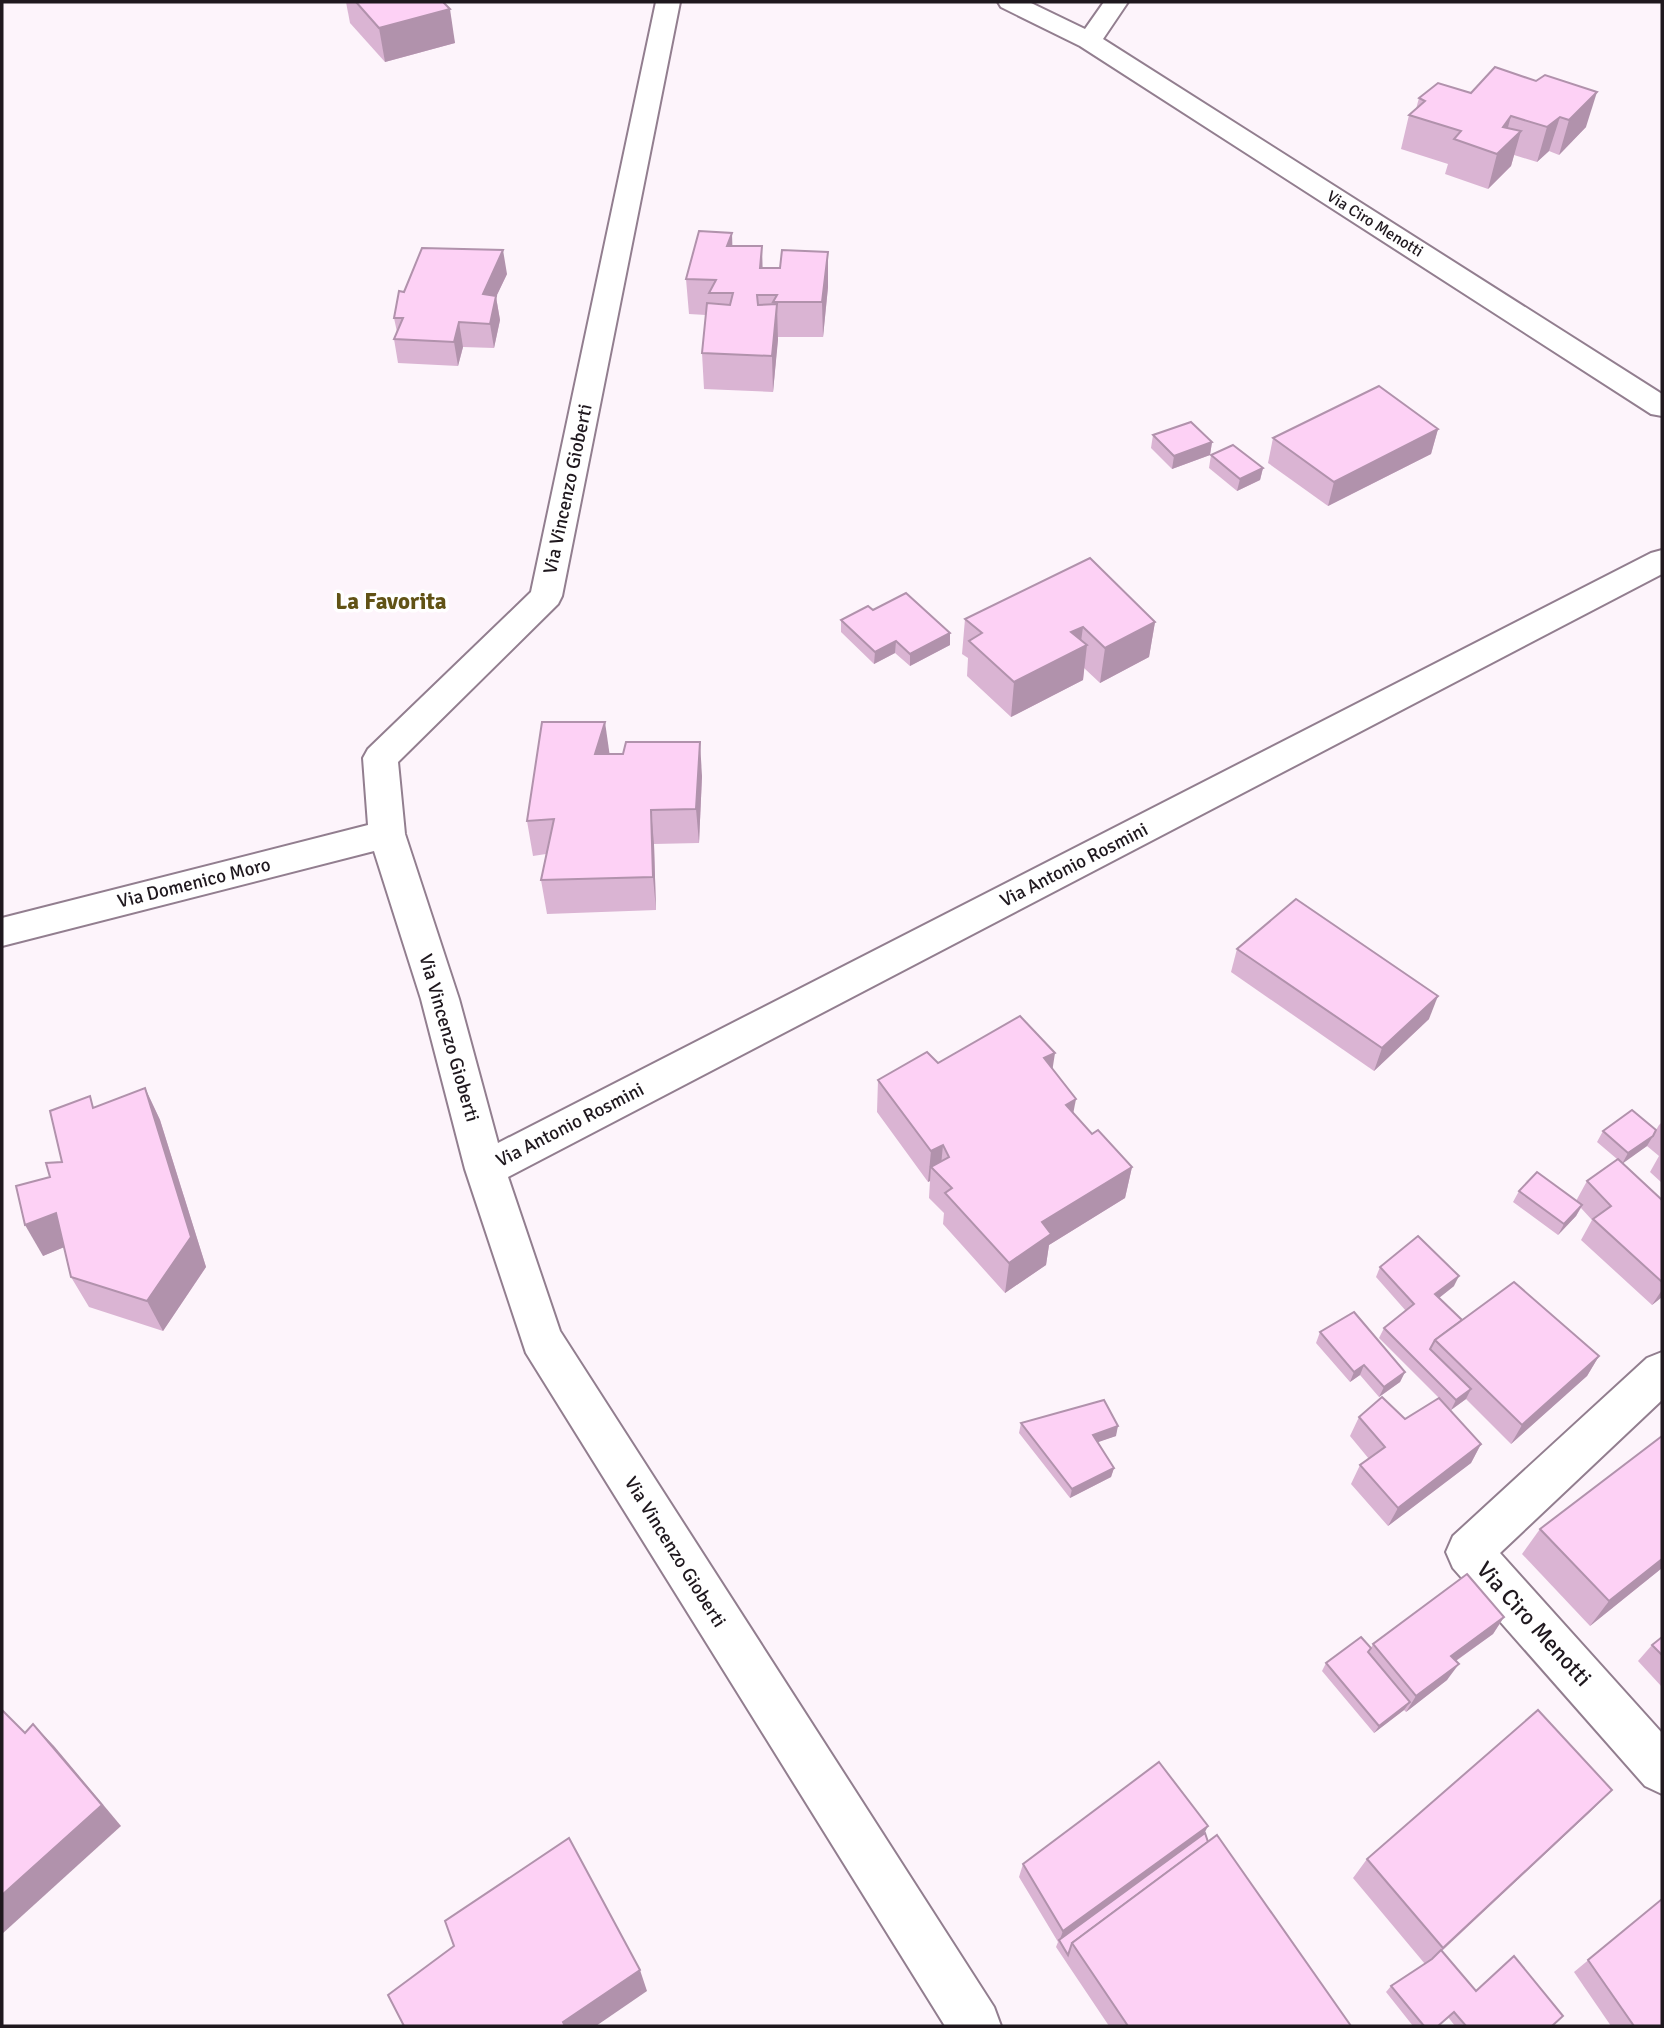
<svg xmlns="http://www.w3.org/2000/svg" width="1664" height="2028" font-family="Signika,sans-serif">
	<style>
		.lines { fill: none; stroke-linecap: round; stroke-linejoin: round }
		.minor-casing { stroke: #927e8f; stroke-width: 4 }
		.minor { fill: #fff; fill-rule: evenodd }
		.wall { fill: #dab4d3 }
		.shaded-wall { fill: #b192ac }
		.building { fill: #fdd1f5; stroke: #b192ac; stroke-width: 2 }
		.labels { text-anchor: middle; dominant-baseline: central; stroke-width: 7; stroke-linejoin: round; paint-order: stroke }
		.far-street-label { font-size: 16px; fill: #1f181e; stroke: #fff }
		.street-label { font-size: 19px; fill: #1f181e; stroke: #fff }
		.quarter-label { font-size: 23px; font-weight: bold; fill: #615215; stroke: #fff }
		.near-street-label { font-size: 23px; fill: #1f181e; stroke: #fff }
	</style>
	<rect width="100%" height="100%" fill="#fdf4fb"/>
	<g class="lines">
		<!-- minor casing -->
		<g class="minor-casing">
			<g id="minor">
				<path d="M656 2H680L562 596 558 604 398 762 405 834 459 999 498 1143 1651 553 1662 550V574L508 1177 560 1331 994 2007 1001 2026H945L526 1353 465 1169 421 999 374 851 2 946V918L368 825 363 758 368 749 531 592Z"/>
				<path d="M998 2H1029L1085 29 1104 2H1128L1103 39 1662 394V416L1651 414 1080 46 1001 7Z"/>
				<path d="M1662 1352V1400L1500 1553 1662 1733V1794L1645 1786 1453 1568 1446 1552 1453 1536 1647 1358Z"/>
			</g>
		</g>
		<!-- minor -->
		<use href="#minor" class="minor"/>
	</g>
	<!-- wall -->
	<g class="wall">
		<path d="M346 2H443L455 43 385 62 350 23Z"/>
		<path d="M1495 67 1586 127 1559 155 1549 151 1537 162 1514 155 1511 166 1488 189 1445 174 1448 164 1401 149 1409 115 1416 109 1419 98 1471 93Z"/>
		<path d="M732 233V246L762 268 828 287 823 337H778L773 392 704 389 702 353 706 315 689 314 686 279Z"/>
		<path d="M507 274 496 297 500 320 494 348 463 347 458 366 398 363 394 339 397 332 394 318 404 292Z"/>
		<path d="M1438 429 1431 454 1328 506 1268 463 1273 438Z"/>
		<path d="M1153 435 1212 442 1210 455 1172 469 1151 448Z"/>
		<path d="M1211 455 1263 468 1260 480 1237 491 1209 468Z"/>
		<path d="M873 610 950 645 910 666 895 653 874 664 841 632V620Z"/>
		<path d="M965 619 1155 622 1149 657 1100 683 1084 668 1083 680 1011 717 967 676 968 658 962 654Z"/>
		<path d="M609 754 702 776 699 843 654 844 656 910 547 914 541 880 546 854 533 856 527 821Z"/>
		<path d="M1237 949 1429 1019 1374 1071 1231 972Z"/>
		<path d="M938 1063 1052 1069 1073 1113 1092 1134 1132 1167 1125 1198 1049 1245 1046 1265 1005 1293 943 1224 944 1213 929 1198 930 1181 928 1182 877 1112 878 1080Z"/>
		<path d="M145 1088 160 1120 206 1267 163 1331 89 1307 71 1277 64 1247 43 1256 50 1177 62 1162 95 1107Z"/>
		<path d="M1662 1122V1183L1650 1172 1659 1156 1647 1146 1622 1163 1662 1200V1297L1652 1305 1581 1240 1592 1220 1581 1208 1576 1216 1558 1235 1513 1202 1519 1191 1576 1201 1587 1181 1617 1159 1597 1142 1603 1131 1656 1130 1659 1125Z"/>
		<path d="M1380 1267 1454 1286 1439 1298 1462 1320 1599 1356 1587 1376 1511 1444 1466 1399 1451 1410 1379 1338 1384 1328 1406 1311 1376 1277Z"/>
		<path d="M1320 1332 1405 1372 1400 1382 1379 1397 1360 1375 1350 1382 1316 1343Z"/>
		<path d="M1359 1417 1405 1419 1481 1444 1471 1463 1388 1526 1351 1484 1360 1465 1369 1459 1350 1436Z"/>
		<path d="M1021 1423 1116 1436 1097 1442 1114 1468 1111 1477 1070 1498 1019 1433Z"/>
		<path d="M1662 1436V1568L1590 1626 1522 1554 1540 1529Z"/>
		<path d="M1504 1617 1493 1634 1456 1661 1447 1680 1406 1712 1404 1710 1374 1733 1322 1671 1326 1663 1371 1648 1373 1644Z"/>
		<path d="M1662 1637V1687L1638 1661 1652 1645Z"/>
		<path d="M1591 1811 1442 1951 1475 1991 1552 2026H1455L1448 2017 1438 2026H1413L1386 1992 1391 1986 1425 1964 1353 1878 1367 1859Z"/>
		<path d="M1205 1833 1208 1842 1351 2026H1109L1056 1947 1058 1942 1019 1877 1023 1864Z"/>
		<path d="M1662 1899V2026H1611L1574 1972Z"/>
	</g>
	<!-- shaded-wall -->
	<g class="shaded-wall">
		<path d="M450 9 455 43 385 62 379 28Z"/>
		<path d="M1597 92 1586 127 1559 155 1569 120Z"/>
		<path d="M1511 116 1502 150 1521 131 1511 166 1488 189 1497 154 1503 127Z"/>
		<path d="M1560 117 1549 151 1537 162 1547 127Z"/>
		<path d="M732 233 733 268 727 246Z"/>
		<path d="M762 246 763 282 760 268Z"/>
		<path d="M503 250 507 274 496 297 500 320 494 348 490 324 483 294Z"/>
		<path d="M828 252V287L823 337 822 302Z"/>
		<path d="M777 304 778 340 773 392 772 356Z"/>
		<path d="M459 322 463 347 458 366 454 342Z"/>
		<path d="M1438 429 1431 454 1328 506 1334 482Z"/>
		<path d="M1212 442 1210 455 1172 469 1174 456Z"/>
		<path d="M1263 468 1260 480 1237 491 1240 479Z"/>
		<path d="M1155 622 1149 657 1100 683 1105 648Z"/>
		<path d="M1083 627 1080 649 1087 645 1083 680 1011 717 1014 682 1071 632Z"/>
		<path d="M950 633V645L910 666V654Z"/>
		<path d="M896 641 895 653 874 664 875 652Z"/>
		<path d="M605 722 610 757 595 754Z"/>
		<path d="M700 742 702 776 699 843 696 809Z"/>
		<path d="M651 810 654 844 656 910 653 877Z"/>
		<path d="M1438 996 1429 1019 1374 1071 1382 1048Z"/>
		<path d="M1055 1053 1050 1085 1044 1058Z"/>
		<path d="M145 1088 160 1120 206 1267 163 1331 147 1301Z"/>
		<path d="M1076 1099 1070 1130 1066 1105Z"/>
		<path d="M1653 1136 1647 1146 1622 1164 1628 1153Z"/>
		<path d="M943 1145 940 1176 931 1167 930 1181 928 1182 931 1151Z"/>
		<path d="M1132 1167 1125 1198 1049 1245 1046 1265 1005 1293 1009 1263 1042 1222Z"/>
		<path d="M1582 1205 1576 1216 1558 1235 1564 1224Z"/>
		<path d="M56 1213 74 1243 43 1256 25 1225Z"/>
		<path d="M1459 1276 1454 1286 1430 1305 1435 1294Z"/>
		<path d="M1662 1290V1297L1652 1305Z"/>
		<path d="M1599 1356 1587 1376 1511 1444 1522 1425Z"/>
		<path d="M1364 1365 1360 1375 1350 1382 1354 1372Z"/>
		<path d="M1405 1372 1400 1382 1379 1397 1384 1387Z"/>
		<path d="M1471 1389 1466 1399 1451 1410 1456 1400Z"/>
		<path d="M1118 1426 1116 1436 1090 1445 1093 1435Z"/>
		<path d="M1481 1444 1471 1463 1388 1526 1398 1508Z"/>
		<path d="M1114 1468 1111 1477 1070 1498 1072 1489Z"/>
		<path d="M1662 1559V1568L1590 1626 1609 1601Z"/>
		<path d="M1504 1617 1493 1634 1440 1672 1451 1656Z"/>
		<path d="M1459 1664 1447 1680 1406 1712 1416 1696Z"/>
		<path d="M1410 1702 1404 1710 1374 1733 1379 1726Z"/>
		<path d="M33 1724 54 1746 121 1826 2 1934V1895Z"/>
		<path d="M1612 1790 1591 1811 1426 1965 1443 1948Z"/>
		<path d="M1208 1826 1201 1840 1059 1942 1063 1931Z"/>
		<path d="M640 1970 647 1991 596 2026H565L563 2022Z"/>
	</g>
	<!-- building -->
	<g class="building">
		<path d="M356 2H443L450 9 379 28Z"/>
		<path d="M1495 67 1536 81 1545 75 1597 92 1569 120 1560 117 1547 127 1511 116 1503 127 1521 131 1497 154 1454 139 1461 131 1409 115 1425 101 1419 98 1438 83 1471 93Z"/>
		<path d="M699 231 732 233 727 246H762L760 268H780L782 250 828 252 822 302H773L777 295H757L758 305 777 304 772 356 702 353 707 303 730 305 733 293H709L716 280 686 279Z"/>
		<path d="M422 248 503 250 483 294 496 296 490 324 459 322 454 342 394 339 403 318H394L399 291 404 292Z"/>
		<path d="M1379 386 1438 429 1334 482 1273 438Z"/>
		<path d="M1191 422 1212 442 1174 456 1153 435Z"/>
		<path d="M1233 445 1263 468 1240 479 1211 455Z"/>
		<path d="M1090 558 1155 622 1105 648 1083 627 1071 632 1087 645 1014 682 969 641 982 633 965 619Z"/>
		<path d="M906 593 950 633 910 654 896 641 875 652 841 620 868 606 873 610Z"/>
		<path d="M542 722H605L595 754H623L626 742H700L696 809 651 810 653 877 541 880 554 819 527 821Z"/>
		<path d="M1296 899 1438 996 1382 1048 1237 949Z"/>
		<path d="M1020 1016 1055 1053 1044 1058 1076 1099 1066 1105 1092 1134 1098 1130 1132 1167 1042 1222 1051 1234 1009 1263 945 1193 952 1188 931 1167 949 1157 943 1145 931 1151 878 1080 927 1052 938 1063Z"/>
		<path d="M145 1088 191 1237 147 1301 71 1277 56 1213 25 1225 16 1186 50 1177 46 1163 62 1162 50 1111 90 1096 93 1108Z"/>
		<path d="M1632 1110 1656 1130 1653 1136 1628 1153 1603 1131Z"/>
		<path d="M1618 1159 1662 1200V1282L1593 1219 1611 1206 1587 1181Z"/>
		<path d="M1537 1172 1582 1205 1564 1224 1519 1191Z"/>
		<path d="M1418 1236 1459 1276 1435 1294 1462 1320 1435 1340 1430 1349 1471 1389 1456 1400 1384 1328 1414 1304 1380 1267Z"/>
		<path d="M1514 1282 1599 1356 1522 1425 1435 1340Z"/>
		<path d="M1354 1312 1405 1372 1384 1387 1364 1365 1354 1372 1320 1332Z"/>
		<path d="M1382 1397 1405 1419 1439 1398 1481 1444 1398 1508 1360 1465 1385 1447 1359 1417Z"/>
		<path d="M1104 1400 1118 1426 1093 1435 1114 1468 1072 1489 1021 1423Z"/>
		<path d="M1662 1436V1559L1609 1601 1540 1529Z"/>
		<path d="M1467 1574 1504 1617 1451 1656 1459 1664 1416 1696 1373 1644Z"/>
		<path d="M1361 1637 1371 1648 1368 1652 1410 1702 1379 1726 1326 1663Z"/>
		<path d="M1662 1637V1655L1652 1645Z"/>
		<path d="M2 1710 25 1733 33 1724 102 1805 2 1895Z"/>
		<path d="M1538 1710 1612 1790 1443 1948 1367 1859Z"/>
		<path d="M1159 1762 1208 1826 1063 1931 1023 1864Z"/>
		<path d="M1205 1833 1208 1842 1072 1943 1068 1955 1059 1940Z"/>
		<path d="M1217 1835 1351 2026H1128L1072 1943Z"/>
		<path d="M569 1838 640 1970 563 2022 565 2026H404L388 1995 454 1946 445 1921Z"/>
		<path d="M1662 1899V2026H1634L1588 1960Z"/>
		<path d="M1441 1950 1476 1991 1514 1956 1563 2016 1552 2026H1466L1454 2012 1438 2026H1424L1391 1986 1432 1959Z"/>
	</g>
	<g class="labels">
		<!-- far-street labels -->
		<g class="far-street-label">
			<text transform="translate(1375 224) rotate(32)">Via Ciro Menotti</text>
		</g>
		<!-- street labels -->
		<g class="street-label">
			<text transform="translate(568 489) rotate(-78)">Via Vincenzo Gioberti</text>
			<text transform="translate(1074 865) rotate(-27)">Via Antonio Rosmini</text>
			<text transform="translate(194 883) rotate(-14)">Via Domenico Moro</text>
			<text transform="translate(449 1038) rotate(74)">Via Vincenzo Gioberti</text>
			<text transform="translate(570 1125) rotate(-27)">Via Antonio Rosmini</text>
			<text transform="translate(675 1552) rotate(58)">Via Vincenzo Gioberti</text>
		</g>
		<!-- quarter labels -->
		<g class="quarter-label">
			<text x="391" y="601">La Favorita</text>
		</g>
		<!-- near-street labels -->
		<g class="near-street-label">
			<text transform="translate(1534 1624) rotate(48)">Via Ciro Menotti</text>
		</g>
	</g>
	<!-- border -->
	<rect width="1664" height="2028" fill="none" stroke="#1f181e" stroke-width="7"/>
</svg>
